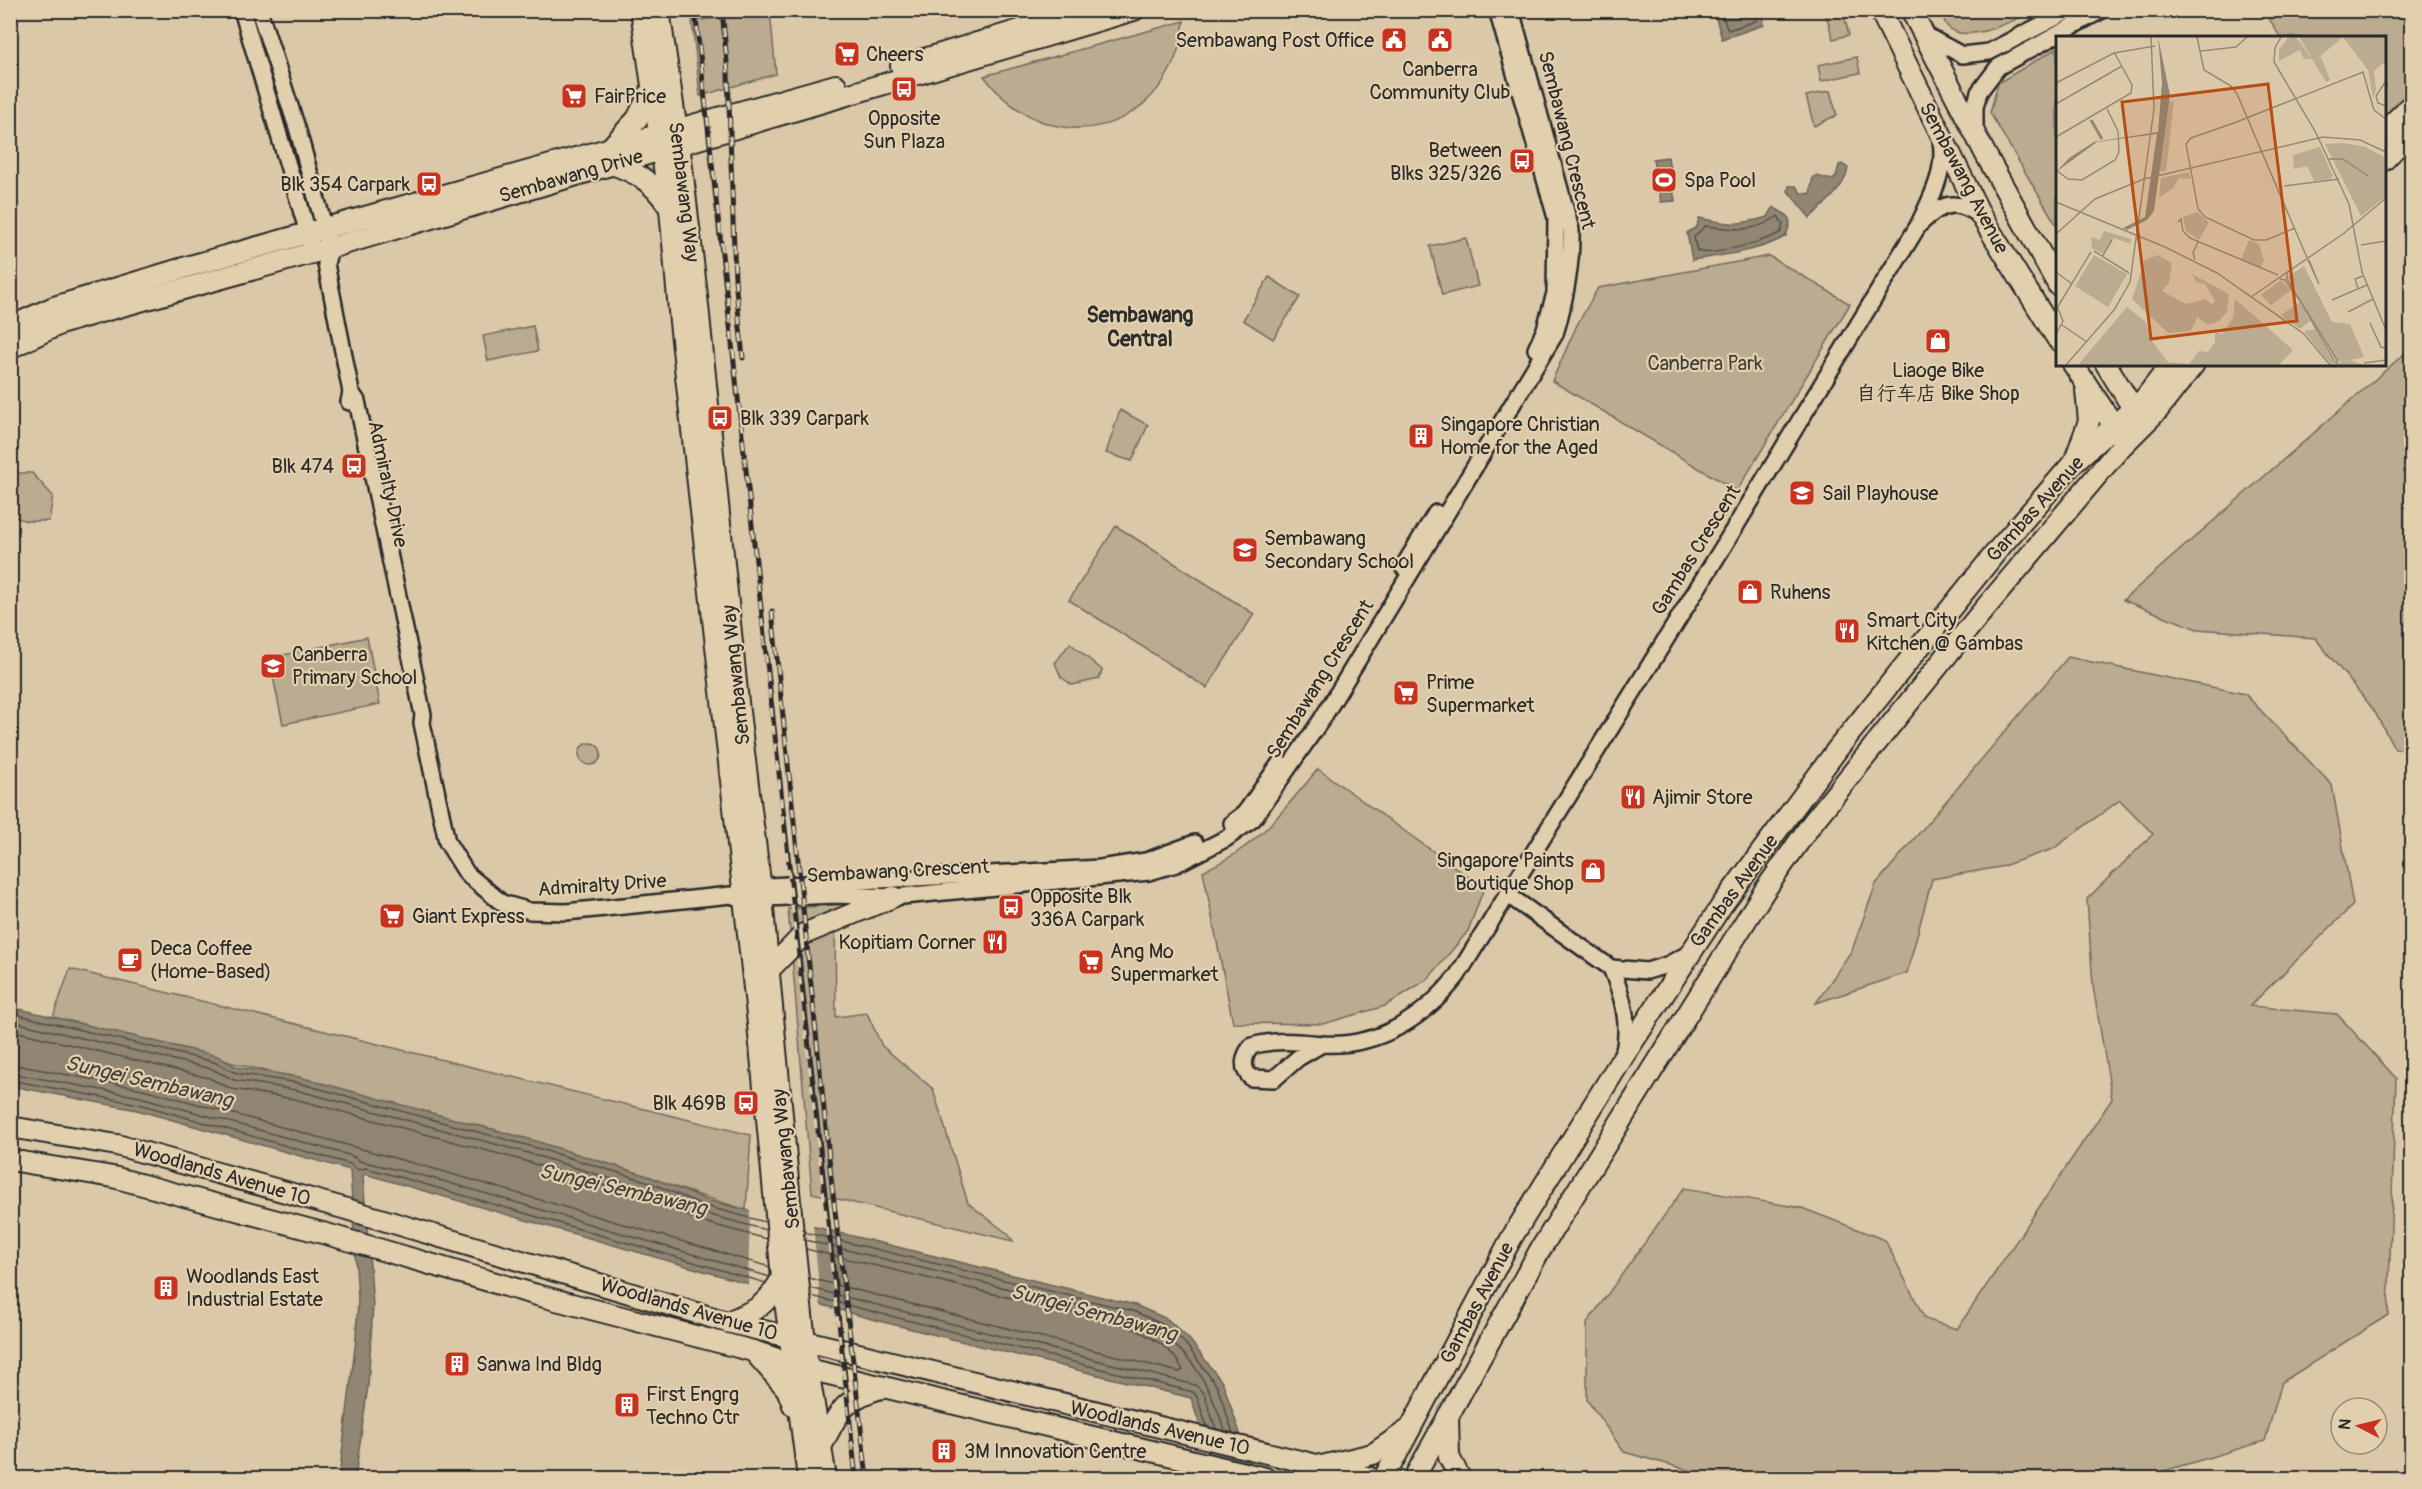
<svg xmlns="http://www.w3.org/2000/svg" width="2422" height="1489" font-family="Pangolin,'LXGW WenKai TC',sans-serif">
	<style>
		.green { fill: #baab91; stroke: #726b5e; stroke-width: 1.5 }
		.water { fill: #908673; stroke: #686256; stroke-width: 1.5 }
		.pier { fill: #dbc8a8 }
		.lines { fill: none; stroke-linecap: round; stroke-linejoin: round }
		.shore { stroke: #534f48; stroke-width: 1.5 }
		.minor-casing { stroke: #2b2b2b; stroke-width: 20 }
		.major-casing { stroke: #2b2b2b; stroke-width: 24 }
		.minor { stroke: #e2cfad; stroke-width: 15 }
		.major { stroke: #e2cfad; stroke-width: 20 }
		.rail-casing { stroke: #2b2b2b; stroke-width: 5 }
		.rail { stroke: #e2cfad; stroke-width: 3; stroke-dasharray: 9; stroke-linecap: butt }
		.labels { text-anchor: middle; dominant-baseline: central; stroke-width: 4.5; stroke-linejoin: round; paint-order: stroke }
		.poi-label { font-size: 20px; fill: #2b2b2b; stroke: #e2cfad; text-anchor: start }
		.street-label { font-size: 20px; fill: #2b2b2b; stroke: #e2cfad }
		.park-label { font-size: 20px; fill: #403e3a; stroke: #e2cfad }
		.neighbourhood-label { font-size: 21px; font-weight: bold; fill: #2b2b2b; stroke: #e2cfad }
		.water-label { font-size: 21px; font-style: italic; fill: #44423d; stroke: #e2cfad }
		.inset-river { fill: none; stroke: #908673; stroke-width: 3 }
		.inset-road { fill: none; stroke: #958976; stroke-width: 1.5 }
		.view { fill: #b94e14; fill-opacity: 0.15; stroke: #b94e14; stroke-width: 3 }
		.inset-edge { fill: none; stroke: #2b2b2b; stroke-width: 3 }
	</style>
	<rect width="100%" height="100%" fill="#dbc8a8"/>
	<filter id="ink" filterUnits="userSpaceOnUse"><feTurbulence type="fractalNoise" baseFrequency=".0167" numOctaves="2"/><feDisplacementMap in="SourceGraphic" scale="12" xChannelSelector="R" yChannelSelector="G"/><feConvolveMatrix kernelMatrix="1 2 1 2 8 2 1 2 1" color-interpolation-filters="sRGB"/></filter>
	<g filter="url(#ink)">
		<!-- green -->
		<g class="green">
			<path d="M735 11H770L776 74 700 96 692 21 735 16Z"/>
			<path d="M1825 11H1843L1849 35 1833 39Z"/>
			<path d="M1941 11H2036C2014 19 1967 46 1948 27 1944 23 1943 16 1941 11Z"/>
			<path d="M2265 11H2411V92L2385 117 2384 38 2280 37Z"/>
			<path d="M1184 21C1172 133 1051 167 984 76Z"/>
			<path d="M2057 48V226L1990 113 1998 83Z"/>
			<path d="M1857 57 1860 73 1821 81 1818 65Z"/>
			<path d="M1830 91 1837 115 1814 126 1806 96Z"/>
			<path d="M1466 238 1478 286 1442 295 1430 246Z"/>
			<path d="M1769 256 1850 304 1737 491 1552 381 1577 325 1598 288Z"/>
			<path d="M1269 277 1300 297 1273 339 1243 320Z"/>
			<path d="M533 326 538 351 488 361 483 336Z"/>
			<path d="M2411 348V750L2395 749 2373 709 2315 638 2197 629 2123 600Z"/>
			<path d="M1120 410 1148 425 1132 461 1106 453Z"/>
			<path d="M10 473H32L53 496 49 521H27L11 516Z"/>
			<path d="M1116 526 1254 614 1207 688 1069 600Z"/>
			<path d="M367 637 380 704 283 724 269 658Z"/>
			<path d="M1070 643 1102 670 1099 679 1072 685 1061 677 1055 663Z"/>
			<path d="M2068 657 2245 694 2332 785 2353 905 2250 1006 2337 1014 2396 1078 2388 1315 2282 1382 2265 1441 2154 1474 2150 1478H1717L1624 1452 1587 1400V1323L1684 1188 1802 1208 1885 1240 1925 1319 1957 1329 2112 1099 2093 986 2087 899 2153 834 2120 800 2053 849 2000 867 1932 879 1907 973 1816 1003 1852 950 1876 884Z"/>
			<circle cx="590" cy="754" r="11"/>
			<path d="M1318 769 1484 888 1468 931 1428 979 1385 1006 1323 1024 1233 1023 1203 871C1258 847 1281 813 1318 769Z"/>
			<path d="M865 902 835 926 836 1017 867 1013 882 1046 933 1089 968 1203 1008 1234 1013 1241 812 1193 788 909Z"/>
			<path d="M70 969 751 1135 746 1210 496 1130 53 1017Z"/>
		</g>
		<!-- water -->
		<g class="water">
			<path d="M1714 11H1763L1764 25 1722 39Z"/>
			<path d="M1668 157 1675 201 1661 202 1653 159Z"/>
			<path d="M1842 164 1848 168C1845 189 1824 204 1810 218L1788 191 1789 186H1796L1801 193 1810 194 1813 177 1816 176 1832 180 1836 177 1839 165Z"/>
			<path d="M1773 207 1788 216 1790 223 1786 236C1759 252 1723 255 1692 260L1687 233 1697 227 1699 218C1730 225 1739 225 1768 217Z"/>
			<path d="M11 1007 217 1056 237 1067 299 1077 532 1140 648 1176 707 1200 746 1210 1135 1305 1167 1319 1189 1339 1223 1383 1255 1478H1217L1191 1398 875 1320 365 1174 363 1176 373 1305 368 1386 355 1478H339L356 1339 358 1299 350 1170 137 1110 11 1086Z"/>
		</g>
		<!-- pier -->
		<path class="pier" d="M750 1208 813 1225 821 1308 748 1288Z"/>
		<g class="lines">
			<!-- shore -->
			<g class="shore">
				<path d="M1720 10 1728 30 1756 21 1757 10"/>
				<path d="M1778 216 1783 224 1781 232C1767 241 1711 257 1697 251L1694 237 1705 226C1734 229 1753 234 1778 216Z"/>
				<path d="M10 1013 214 1062 236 1073 298 1083 530 1146 646 1181 705 1206 765 1222"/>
				<path d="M10 1021 212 1069 234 1080 296 1090 528 1153 644 1189 703 1213 766 1230"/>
				<path d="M10 1030 209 1078 232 1089 295 1099 525 1161 641 1197 700 1221 767 1239"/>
				<path d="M10 1064 143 1089 438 1170 770 1267"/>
				<path d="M10 1073 140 1097 352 1156 360 1161 436 1179 770 1277"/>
				<path d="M10 1080 139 1104 350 1164 358 1170 366 1168 396 1176 766 1283"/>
				<path d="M804 1232 1133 1311 1164 1325 1185 1343 1217 1386 1233 1433"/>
				<path d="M805 1240 1130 1318C1186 1342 1206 1375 1225 1431"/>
				<path d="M806 1249 1128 1326C1150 1336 1172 1347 1183 1370L1179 1372 809 1278"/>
				<path d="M810 1288 1195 1385 1204 1393 1216 1429"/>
				<path d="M811 1296 1193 1392 1197 1397 1207 1427"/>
			</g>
			<!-- minor casing -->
			<g class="minor-casing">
				<g id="minor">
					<path d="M242 10 311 243"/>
					<path d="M259 10 298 131 330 248 326 264 351 392 349 402"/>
					<path d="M1497 10 1556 218 1555 293 1545 329 1536 349"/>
					<path d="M1923 34 1962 55 1989 52 2070 10"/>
					<path d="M1975 130V107L1979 92 1998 67 2102 10"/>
					<path d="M1921 223C1942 202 1957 199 1981 216"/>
					<path d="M351 392 357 401 423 715 422 723 447 842 467 874 502 903 530 911 566 912 731 895 742 899 834 895 893 897 1149 872 1176 864 1227 838 1253 819 1322 719 1555 334C1565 300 1572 266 1571 230L1511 10"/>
					<path d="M1403 567 1436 513"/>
					<path d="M1232 823 1245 813 1280 763"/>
					<path d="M752 887 1100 868 1146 861 1195 843"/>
					<path d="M1508 895 1611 968 1647 971 1667 965 1690 953"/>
					<path d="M1611 968C1623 997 1630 1022 1624 1052"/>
					<path d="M1322 1044 1298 1058 1274 1079 1251 1078C1241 1069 1243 1055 1252 1046 1274 1039 1299 1042 1321 1044 1378 1048 1424 1018 1457 976L1723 547 1918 226C1931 198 1946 173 1941 141"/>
				</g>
			</g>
			<!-- major casing -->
			<g class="major-casing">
				<g id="major">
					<path d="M641 10 670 209 680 322 758 1024 782 1278 808 1478"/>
					<path d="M659 10 681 159 697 296 739 712 762 898 793 1234 808 1369 826 1478"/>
					<path d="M1880 10 1981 216 2058 340"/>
					<path d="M1911 10 1986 155 2058 285"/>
					<path d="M901 66 1063 17"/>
					<path d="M2384 132 2412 104"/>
					<path d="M611 147 637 119 654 85"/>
					<path d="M2384 160 2412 131"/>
					<path d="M612 164C637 173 652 181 667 204"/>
					<path d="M10 327 54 307 190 266 836 85"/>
					<path d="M10 348 60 324 97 313 330 248 1134 10"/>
					<path d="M2073 364 2122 438"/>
					<path d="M2106 364 2140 420"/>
					<path d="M2075 460 2089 421 2086 390"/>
					<path d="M768 971 804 934 893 897"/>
					<path d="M10 1127 117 1145 343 1208 727 1322 1370 1478"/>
					<path d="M10 1160 113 1177 330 1235 537 1295 753 1351 808 1369 1265 1478"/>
					<path d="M727 1322C757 1310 766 1306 782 1278"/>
					<path d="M756 1354 787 1389 793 1405"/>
					<path d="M1448 1416 1449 1457 1460 1478"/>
					<path d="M822 1445C839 1411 845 1397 885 1387"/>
					<path d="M1326 1465 1373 1454 1408 1430"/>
					<path d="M1384 1478 1512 1237 1623 1057 1722 905 1839 747 2001 546 2074 462 2145 398 2171 364"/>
					<path d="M1414 1478 1540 1250 1765 890 1812 823 1976 619 2120 448 2158 410 2194 364"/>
				</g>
			</g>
			<!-- minor -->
			<use href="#minor" class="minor"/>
			<!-- major -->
			<use href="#major" class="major"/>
			<!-- rail casing -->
			<g class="rail-casing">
				<g id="rail">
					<path d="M695 10C752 499 798 990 856 1478"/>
					<path d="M722 10 728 73 735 279 743 358"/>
					<path d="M772 611 832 1186 867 1478"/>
				</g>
			</g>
			<!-- rail -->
			<use href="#rail" class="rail"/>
		</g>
	</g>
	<!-- icons -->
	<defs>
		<g id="civic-square" transform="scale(1.35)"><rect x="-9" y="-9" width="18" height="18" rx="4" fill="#c8321e" stroke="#e2cfad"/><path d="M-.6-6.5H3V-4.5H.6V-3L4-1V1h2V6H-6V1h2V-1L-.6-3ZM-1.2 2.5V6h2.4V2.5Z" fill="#fff"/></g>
		<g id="supermarket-square" transform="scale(1.35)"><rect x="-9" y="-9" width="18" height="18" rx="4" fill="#c8321e" stroke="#e2cfad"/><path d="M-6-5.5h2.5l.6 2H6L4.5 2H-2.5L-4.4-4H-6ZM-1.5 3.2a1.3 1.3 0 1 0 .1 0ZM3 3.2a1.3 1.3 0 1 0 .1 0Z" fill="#fff"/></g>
		<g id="bus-square" transform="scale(1.35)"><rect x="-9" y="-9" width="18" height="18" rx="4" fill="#c8321e" stroke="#e2cfad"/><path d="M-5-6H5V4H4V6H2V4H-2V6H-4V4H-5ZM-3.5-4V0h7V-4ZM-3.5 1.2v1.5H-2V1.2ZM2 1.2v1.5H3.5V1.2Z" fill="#fff"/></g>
		<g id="stadium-square" transform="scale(1.35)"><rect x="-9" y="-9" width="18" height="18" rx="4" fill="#c8321e" stroke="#e2cfad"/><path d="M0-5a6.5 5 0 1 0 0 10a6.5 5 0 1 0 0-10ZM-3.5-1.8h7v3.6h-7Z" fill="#fff"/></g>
		<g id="shop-square" transform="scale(1.35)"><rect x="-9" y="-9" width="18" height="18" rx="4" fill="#c8321e" stroke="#e2cfad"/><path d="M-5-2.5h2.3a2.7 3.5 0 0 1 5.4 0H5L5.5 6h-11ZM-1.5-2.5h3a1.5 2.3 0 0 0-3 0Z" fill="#fff"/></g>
		<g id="building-square" transform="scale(1.35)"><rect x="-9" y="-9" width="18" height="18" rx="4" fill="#c8321e" stroke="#e2cfad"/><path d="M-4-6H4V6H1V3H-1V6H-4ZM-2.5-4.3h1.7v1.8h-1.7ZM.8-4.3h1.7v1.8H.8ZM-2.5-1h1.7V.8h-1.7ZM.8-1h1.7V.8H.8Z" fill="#fff"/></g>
		<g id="school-square" transform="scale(1.35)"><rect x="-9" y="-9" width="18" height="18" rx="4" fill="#c8321e" stroke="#e2cfad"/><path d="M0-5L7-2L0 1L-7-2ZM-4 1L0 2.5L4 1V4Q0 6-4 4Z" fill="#fff"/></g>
		<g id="restaurant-square" transform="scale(1.35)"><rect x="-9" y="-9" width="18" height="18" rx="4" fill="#c8321e" stroke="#e2cfad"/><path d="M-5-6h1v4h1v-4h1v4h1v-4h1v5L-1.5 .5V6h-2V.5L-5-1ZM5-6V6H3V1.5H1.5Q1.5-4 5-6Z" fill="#fff"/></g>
		<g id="cafe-square" transform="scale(1.35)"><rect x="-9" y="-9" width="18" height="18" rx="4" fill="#c8321e" stroke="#e2cfad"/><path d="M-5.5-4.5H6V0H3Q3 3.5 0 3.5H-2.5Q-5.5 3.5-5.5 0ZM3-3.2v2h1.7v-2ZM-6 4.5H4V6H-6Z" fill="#fff"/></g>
	</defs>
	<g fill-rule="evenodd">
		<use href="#civic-square" x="1394" y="40"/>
		<use href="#civic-square" x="1440" y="40"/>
		<use href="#supermarket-square" x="847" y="54"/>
		<use href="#bus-square" x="904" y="89"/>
		<use href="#supermarket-square" x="574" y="96"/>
		<use href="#bus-square" x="1522" y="161"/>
		<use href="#stadium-square" x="1664" y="180"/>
		<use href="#bus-square" x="429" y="184"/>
		<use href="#shop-square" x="1938" y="341"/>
		<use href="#bus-square" x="720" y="418"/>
		<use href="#building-square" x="1421" y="436"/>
		<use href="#bus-square" x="354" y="466"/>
		<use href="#school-square" x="1802" y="493"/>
		<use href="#school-square" x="1245" y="550"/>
		<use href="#shop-square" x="1750" y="592"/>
		<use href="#restaurant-square" x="1847" y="631"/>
		<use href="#school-square" x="273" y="666"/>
		<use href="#supermarket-square" x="1406" y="693"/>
		<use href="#restaurant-square" x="1633" y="797"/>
		<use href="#shop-square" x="1593" y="871"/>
		<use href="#bus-square" x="1011" y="907"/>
		<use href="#supermarket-square" x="392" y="916"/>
		<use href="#restaurant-square" x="995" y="942"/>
		<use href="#cafe-square" x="130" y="960"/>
		<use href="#supermarket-square" x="1091" y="962"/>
		<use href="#bus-square" x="746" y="1103"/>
		<use href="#building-square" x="166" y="1288"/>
		<use href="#building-square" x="457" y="1364"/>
		<use href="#building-square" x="627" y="1405"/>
		<use href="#building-square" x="944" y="1451"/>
	</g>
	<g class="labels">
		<!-- poi labels -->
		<g class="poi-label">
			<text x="1374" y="40" text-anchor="end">Sembawang Post Office</text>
			<text x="866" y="54">Cheers</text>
			<text x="1440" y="69" text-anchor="middle">Canberra<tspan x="1440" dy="23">Community Club</tspan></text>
			<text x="594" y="96">FairPrice</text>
			<text x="904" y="118" text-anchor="middle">Opposite<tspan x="904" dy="23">Sun Plaza</tspan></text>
			<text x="1502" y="150" text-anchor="end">Between<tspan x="1502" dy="23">Blks 325/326</tspan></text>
			<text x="1684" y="180">Spa Pool</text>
			<text x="410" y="184" text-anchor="end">Blk 354 Carpark</text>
			<text x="1938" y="370" text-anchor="middle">Liaoge Bike<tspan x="1938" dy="23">自行车店 Bike Shop</tspan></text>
			<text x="740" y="418">Blk 339 Carpark</text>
			<text x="1440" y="424">Singapore Christian<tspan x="1440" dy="23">Home for the Aged</tspan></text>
			<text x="334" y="466" text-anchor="end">Blk 474</text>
			<text x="1822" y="493">Sail Playhouse</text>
			<text x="1264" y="538">Sembawang<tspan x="1264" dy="23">Secondary School</tspan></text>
			<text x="1770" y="592">Ruhens</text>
			<text x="1866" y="620">Smart City<tspan x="1866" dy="23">Kitchen @ Gambas</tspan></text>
			<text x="292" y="654">Canberra<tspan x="292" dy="23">Primary School</tspan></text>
			<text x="1426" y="682">Prime<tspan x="1426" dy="23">Supermarket</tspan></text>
			<text x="1652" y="797">Ajimir Store</text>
			<text x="1574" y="860" text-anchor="end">Singapore Paints<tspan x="1574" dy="23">Boutique Shop</tspan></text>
			<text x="1030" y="896">Opposite Blk<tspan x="1030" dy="23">336A Carpark</tspan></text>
			<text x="412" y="916">Giant Express</text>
			<text x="976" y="942" text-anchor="end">Kopitiam Corner</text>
			<text x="150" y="948">Deca Coffee<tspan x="150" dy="23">(Home-Based)</tspan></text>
			<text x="1110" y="951">Ang Mo<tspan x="1110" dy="23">Supermarket</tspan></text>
			<text x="726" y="1103" text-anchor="end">Blk 469B</text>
			<text x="186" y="1276">Woodlands East<tspan x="186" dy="23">Industrial Estate</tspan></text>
			<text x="476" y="1364">Sanwa Ind Bldg</text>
			<text x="646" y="1394">First Engrg<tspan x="646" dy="23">Techno Ctr</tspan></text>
			<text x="964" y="1451">3M Innovation Centre</text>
		</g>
		<!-- street labels -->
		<g class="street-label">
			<text transform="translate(1567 140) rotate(76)">Sembawang Crescent</text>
			<text transform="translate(571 176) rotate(-16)">Sembawang Drive</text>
			<text transform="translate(1964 178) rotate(62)">Sembawang Avenue</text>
			<text transform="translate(684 192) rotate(83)">Sembawang Way</text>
			<text transform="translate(388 484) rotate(78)">Admiralty Drive</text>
			<text transform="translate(2035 509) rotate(-48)">Gambas Avenue</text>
			<text transform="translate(1696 550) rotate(-58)">Gambas Crescent</text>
			<text transform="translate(736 675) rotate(-96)">Sembawang Way</text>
			<text transform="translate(1320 679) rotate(-58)">Sembawang Crescent</text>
			<text transform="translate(898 871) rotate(-3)">Sembawang Crescent</text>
			<text transform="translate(602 885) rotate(-4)">Admiralty Drive</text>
			<text transform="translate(1734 891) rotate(-54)">Gambas Avenue</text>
			<text transform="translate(786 1159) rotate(-96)">Sembawang Way</text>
			<text transform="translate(222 1174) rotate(16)">Woodlands Avenue 10</text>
			<text transform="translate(1477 1303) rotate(-62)">Gambas Avenue</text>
			<text transform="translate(689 1309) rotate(16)">Woodlands Avenue 10</text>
			<text transform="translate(1160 1428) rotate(13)">Woodlands Avenue 10</text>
		</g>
		<!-- park labels -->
		<g class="park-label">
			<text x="1705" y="363">Canberra Park</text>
		</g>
		<!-- neighbourhood labels -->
		<g class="neighbourhood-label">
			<text x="1140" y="315">Sembawang<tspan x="1140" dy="24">Central</tspan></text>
		</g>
		<!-- water labels -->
		<g class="water-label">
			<text transform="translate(149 1082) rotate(13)">Sungei Sembawang</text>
			<text transform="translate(623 1190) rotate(13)">Sungei Sembawang</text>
			<text transform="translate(1094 1313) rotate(15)">Sungei Sembawang</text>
		</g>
	</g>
	<!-- overview -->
	<g transform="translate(2056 36)">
		<rect width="330" height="330" fill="#dbc8a8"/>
		<path d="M233 1H240L256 23H248L244 14 223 25V13ZM243 1H287L261 23 265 21 274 44 270 46ZM287 1H330V25L318 35 320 54 317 62 312 34ZM113 65 118 66 110 135H102ZM288 107 309 111 330 122V160L305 180 269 108ZM264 111 277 140 274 143 258 145 251 130 238 133 237 119ZM133 136 134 143 123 142 117 152 103 162 105 142ZM141 176 153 186 143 204 130 195 127 181ZM48 195 75 203 74 208 58 202 47 218 36 212 35 201 44 204ZM193 204 203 208 208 224 204 232 185 224ZM38 219 71 238 52 271 19 250ZM102 219 116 227 113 247 106 255 130 268 149 263 156 268 159 265 149 248 140 246 136 238 173 258 171 276 163 285 152 289 141 281 135 295 112 297 76 263 89 224ZM248 230 276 286 294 288 308 321 294 324 307 329H275L248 295 259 293 279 328 292 324 283 326 278 321 232 241ZM225 244 235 254 215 269 205 259ZM179 263 237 314 223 329H22L71 271 90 286 95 304 112 326 133 328 143 315 152 316 159 306V296L166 298 177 282ZM244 266 254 285 244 293 225 279Z" fill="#baab91"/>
		<path d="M102 1 114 59 98 175 91 184 71 194 67 192 89 181 101 98 41 106 0 136 13 122 38 106 102 96 106 47Z" fill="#908673"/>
		<path class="inset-river" d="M35 84 46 103"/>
		<path class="inset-road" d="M141 1 148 34 175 50 181 58 252 224M225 1 219 12 218 26 259 95 293 168 306 236 330 294M145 15 180 11 191 1M330 45 320 60 322 67 330 70M0 47 58 17 99 10M0 68 66 30M178 87 135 102 130 108 142 173 149 181 198 204H210L239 192M178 87 307 36 318 74 330 83M0 101 75 57 76 49 58 16M273 123H287L312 140M0 134 12 143 26 144 59 124 63 116 62 95 51 73M228 150 283 143M0 166 109 211 161 237 248 298 274 329M122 186 125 183 127 195 134 202 222 239M0 198 39 163 88 143 267 101 304 104 330 116M305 209 330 205M38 215 73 237M46 221 56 204M139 224 137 217 142 206M252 224 263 248 253 224M0 236 16 248M224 243 229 244 244 265 279 326 281 327V324L231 243V237M302 253 299 243 307 240M195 261 287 198 330 162M276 264 311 249M1 272 35 216M292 276 317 263M314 287 325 311 329 312M6 289 31 306M0 298 7 285 1 270M308 327 330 324M10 329 58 274 74 246 98 73 95 1"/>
		<path class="view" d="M212 48 241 285 95 303 66 66Z"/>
		<rect width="330" height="330" class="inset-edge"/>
	</g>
	<!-- margin -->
	<rect width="2422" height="1489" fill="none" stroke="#e2cfad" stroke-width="36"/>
	<rect x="18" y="18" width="2386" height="1453" fill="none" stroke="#2b2b2b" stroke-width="2" filter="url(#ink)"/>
	<!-- north arrow -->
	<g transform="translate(2359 1426) rotate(277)"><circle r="28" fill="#e2cfad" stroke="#998d79" stroke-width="1.5"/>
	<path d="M0-4.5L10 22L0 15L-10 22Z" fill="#c8321e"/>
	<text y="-9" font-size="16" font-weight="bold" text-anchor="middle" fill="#2b2b2b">N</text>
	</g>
</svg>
